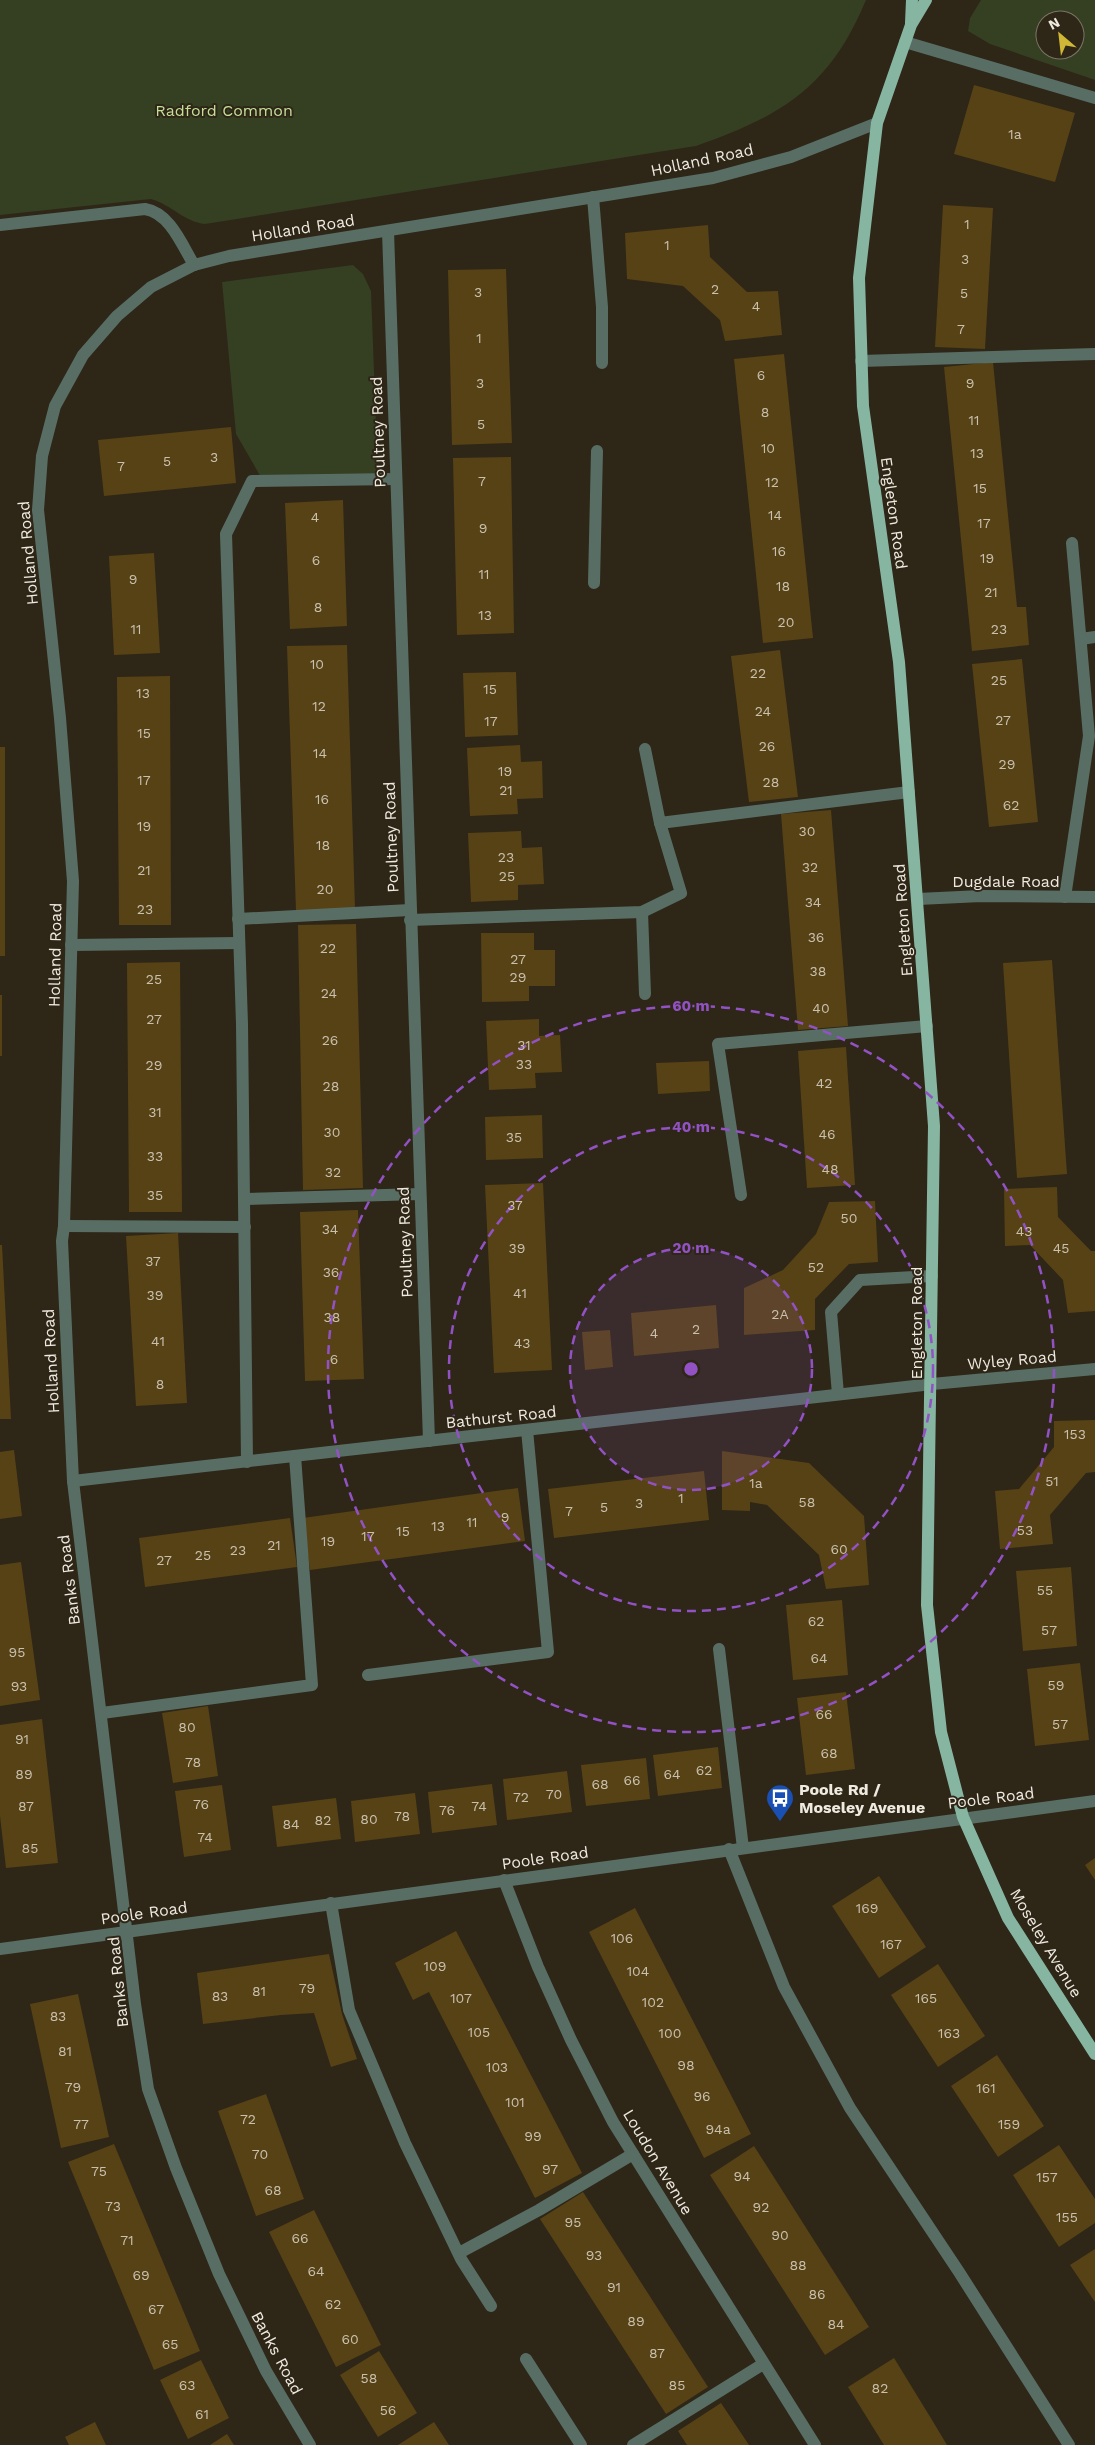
<svg xmlns="http://www.w3.org/2000/svg" width="1095" height="2445" font-family="'Work Sans',sans-serif">
	<style>
		.green { fill: #353f21; fill-rule: evenodd }
		.building { fill: #574216 }
		.lines { fill: none; stroke-linecap: round; stroke-linejoin: round }
		.minor { stroke: #586e65; stroke-width: 12 }
		.major { stroke: #86b5a1; stroke-width: 12 }
		.ring { fill: none; stroke: #9252c6; stroke-width: 2.5; stroke-dasharray: 9 6 }
		.labels { text-anchor: middle; dominant-baseline: central; stroke-width: 4; stroke-linejoin: round; paint-order: stroke }
		.number-label { font-size: 14px; fill: #c9c0ae }
		.park-label { font-size: 16px; fill: #c5df99; stroke: #2e2617 }
		.street-label { font-size: 16px; fill: #efeae0; stroke: #2e2617 }
		.poi-label { font-size: 16px; font-weight: bold; fill: #efeae0; stroke: #2e2617; text-anchor: start }
		.centre { fill: #9252c6; stroke: #2e2617; stroke-width: 2.5 }
		.ring-label { font-size: 15px; text-anchor: middle; font-weight: bold; fill: #9252c6; stroke: #2e2617; stroke-width: 4; stroke-linejoin: round; paint-order: stroke }
	</style>
	<rect width="100%" height="100%" fill="#2e2617"/>
	<!-- green -->
	<g class="green">
		<path d="M0 0H866C830 87 782 116 696 146L205 224C184 222 172 205 151 199L0 215Z"/>
		<path d="M981 0H1095V80L990 44 968 31 970 18ZM1045 20H1075V50H1045Z"/>
		<path d="M353 265 363 274 371 291 378 477 262 479 236 434 222 282Z"/>
	</g>
	<!-- building -->
	<g class="building">
		<path d="M974 85 1075 113 1055 182 954 154Z"/>
		<path d="M943 205 993 208 985 349 935 347Z"/>
		<path d="M708 225 710 257 747 292 778 291 782 335 725 341 720 320 683 286 627 279 625 233Z"/>
		<path d="M506 269 512 443 452 445 448 270Z"/>
		<path d="M784 354 813 638 763 643 734 359Z"/>
		<path d="M993 362 1017 607H1026L1029 645 972 651 944 367Z"/>
		<path d="M231 427 236 483 104 496 98 440Z"/>
		<path d="M511 457 514 633 457 635 453 458Z"/>
		<path d="M343 500 347 626 290 629 285 503Z"/>
		<path d="M154 553 160 653 114 655 109 556Z"/>
		<path d="M347 645 355 909 296 911 287 646Z"/>
		<path d="M780 650 798 797 749 802 731 656Z"/>
		<path d="M1022 659 1038 822 989 827 972 664Z"/>
		<path d="M516 672 518 735 465 737 463 673Z"/>
		<path d="M170 676 171 925H119L117 677Z"/>
		<path d="M520 745 521 762 542 761 543 798 517 799 518 814 470 816 467 748Z"/>
		<rect x="0" y="747" width="5" height="209"/>
		<path d="M831 810 848 1026 798 1030 781 814Z"/>
		<path d="M521 831 522 848 542 847 544 884 518 885V900L471 902 468 833Z"/>
		<path d="M356 924 363 1188 303 1190 298 925Z"/>
		<path d="M481 933H534V950H555V986H529V1001L482 1002Z"/>
		<path d="M1052 960 1067 1174 1017 1178 1003 963Z"/>
		<path d="M180 962 182 1212H129L127 963Z"/>
		<rect x="0" y="995" width="2" height="61"/>
		<path d="M539 1019V1036L560 1035 562 1072 535 1073 536 1088 489 1090 486 1021Z"/>
		<path d="M846 1047 855 1185 807 1188 798 1051Z"/>
		<path d="M709 1061 710 1091 658 1094 656 1063Z"/>
		<path d="M542 1115 543 1158 486 1160 485 1117Z"/>
		<path d="M543 1183 552 1370 494 1373 485 1185Z"/>
		<path d="M1057 1187 1058 1217 1091 1251H1095V1311L1068 1313 1063 1280 1030 1245 1005 1246 1004 1189Z"/>
		<path d="M875 1201 878 1262 849 1264 815 1299V1330L744 1335V1288L783 1270 816 1234 829 1202Z"/>
		<path d="M358 1210 364 1379 305 1381 300 1212Z"/>
		<path d="M178 1233 187 1403 136 1406 126 1236Z"/>
		<path d="M0 1245H2L11 1419H0Z"/>
		<path d="M716 1305 719 1348 634 1356 631 1313Z"/>
		<path d="M610 1330 613 1367 585 1370 582 1332Z"/>
		<path d="M1095 1420V1472L1086 1473 1050 1515 1053 1544 1000 1549 995 1491 1019 1489 1054 1447V1421Z"/>
		<path d="M14 1450 22 1516 0 1519V1452Z"/>
		<path d="M722 1451 809 1463 864 1516 869 1585 826 1589 819 1555 767 1505 750 1502V1511L722 1510Z"/>
		<path d="M704 1471 709 1520 554 1538 548 1489Z"/>
		<path d="M518 1488 525 1541 310 1570 303 1518Z"/>
		<path d="M290 1518 297 1567 145 1587 139 1538Z"/>
		<path d="M21 1562 40 1700 0 1706V1565Z"/>
		<path d="M1071 1567 1077 1646 1023 1651 1016 1571Z"/>
		<path d="M842 1600 848 1675 793 1680 786 1605Z"/>
		<path d="M1080 1663 1089 1740 1035 1746 1027 1669Z"/>
		<path d="M846 1692 855 1769 806 1775 797 1698Z"/>
		<path d="M208 1706 218 1776 173 1783 162 1713Z"/>
		<path d="M42 1719 58 1863 6 1868 0 1816V1725Z"/>
		<path d="M718 1747 722 1788 658 1796 653 1755Z"/>
		<path d="M646 1758 650 1799 586 1806 581 1765Z"/>
		<path d="M567 1771 572 1812 507 1820 503 1779Z"/>
		<path d="M492 1784 497 1825 432 1833 428 1792Z"/>
		<path d="M222 1785 231 1850 184 1857 175 1791Z"/>
		<path d="M415 1793 420 1834 355 1842 351 1801Z"/>
		<path d="M336 1798 341 1839 277 1847 272 1806Z"/>
		<path d="M1095 1858V1880L1085 1865Z"/>
		<path d="M879 1876 926 1947 879 1978 832 1906Z"/>
		<path d="M635 1908 751 2134 704 2158 589 1932Z"/>
		<path d="M456 1931 582 2173 535 2198 429 1992 413 2000 395 1963Z"/>
		<path d="M329 1954 342 2014 357 2059 331 2067 314 2013 281 2015 203 2024 197 1973Z"/>
		<path d="M938 1964 985 2036 938 2067 891 1995Z"/>
		<path d="M78 1994 109 2137 61 2148 30 2004Z"/>
		<path d="M997 2055 1044 2126 998 2157 951 2086Z"/>
		<path d="M266 2094 304 2199 256 2216 218 2111Z"/>
		<path d="M114 2144 200 2351 154 2370 68 2162Z"/>
		<path d="M1059 2145 1095 2199V2223L1059 2247 1013 2175Z"/>
		<path d="M754 2146 869 2327 825 2355 710 2175Z"/>
		<path d="M583 2192 708 2387 666 2414 540 2219Z"/>
		<path d="M314 2210 381 2345 336 2367 269 2232Z"/>
		<path d="M1095 2249V2302L1070 2265Z"/>
		<path d="M379 2351 417 2413 378 2437 340 2375Z"/>
		<path d="M894 2358 932 2420 947 2445H884L848 2387Z"/>
		<path d="M201 2360 229 2418 188 2439 160 2380Z"/>
		<path d="M721 2403 749 2445H687L678 2431Z"/>
		<path d="M95 2422 106 2445H69L65 2437Z"/>
		<path d="M434 2422 449 2445H398Z"/>
		<path d="M227 2434 234 2445H210Z"/>
	</g>
	<g class="lines">
		<!-- minor -->
		<g class="minor">
			<path d="M905 42 1095 98"/>
			<path d="M593 197 602 307V363"/>
			<path d="M0 225 145 209C170 213 182 245 194 265"/>
			<path d="M388 231 429 1441"/>
			<path d="M861 361 1095 354"/>
			<path d="M594 583 597 451"/>
			<path d="M1081 639 1095 637"/>
			<path d="M645 749 660 823 909 792"/>
			<path d="M1065 897 1089 736 1072 543"/>
			<path d="M918 899 981 896 1095 897"/>
			<path d="M642 912 645 994"/>
			<path d="M238 919 410 910"/>
			<path d="M410 920 642 912 681 893 660 823"/>
			<path d="M71 945 239 943"/>
			<path d="M741 1195 718 1044 927 1026"/>
			<path d="M244 1199 420 1194"/>
			<path d="M64 1226 245 1227"/>
			<path d="M838 1394 831 1312 860 1280 932 1276"/>
			<path d="M247 1462 242 1024 226 534 252 481 395 479"/>
			<path d="M73 1481 932 1384 1095 1369"/>
			<path d="M719 1649 743 1848"/>
			<path d="M368 1675 548 1652 527 1430"/>
			<path d="M102 1713 312 1685 295 1456"/>
			<path d="M729 1849 784 1987 850 2108 959 2272 1069 2445"/>
			<path d="M504 1880 538 1967 571 2040 613 2122 815 2445"/>
			<path d="M331 1903 349 2010 405 2143 461 2259 491 2306"/>
			<path d="M0 1949 1095 1801"/>
			<path d="M459 2253 539 2210 633 2154"/>
			<path d="M526 2359 581 2445"/>
			<path d="M310 2445 266 2371 219 2274 176 2168 148 2089 135 2004 73 1481 62 1241 64 1226 73 881 60 718 38 510 42 456 55 406 83 355 117 316 151 287 194 265 229 256 713 178 791 157 877 123"/>
			<path d="M633 2445 763 2364"/>
		</g>
		<!-- major -->
		<g class="major">
			<path d="M926 0 911 25 877 123 859 278 863 406 899 662 934 1126 927 1605 941 1732 963 1817 1008 1918 1095 2054"/>
			<path d="M911 23 912 0"/>
		</g>
	</g>
	<!-- distance rings -->
	<circle cx="691" cy="1369" r="121" fill="#9252c6" fill-opacity=".12"/>
	<g class="ring">
		<circle cx="691" cy="1369" r="121"/>
		<circle cx="691" cy="1369" r="242"/>
		<circle cx="691" cy="1369" r="363"/>
	</g>
	<!-- icons -->
	<defs>
		<g id="bus-pin" transform="scale(1.4375)"><path d="M0 17L-7.5 6A9.5 9.5 0 1 1 7.5 6Z" fill="#1a4fb4" stroke="#2e2617"/><path d="M-5-6H5V4H4V6H2V4H-2V6H-4V4H-5ZM-3.5-4V0h7V-4ZM-3.5 1.2v1.5H-2V1.2ZM2 1.2v1.5H3.5V1.2Z" fill="#fff"/></g>
	</defs>
	<g fill-rule="evenodd">
		<use href="#bus-pin" x="780" y="1798"/>
	</g>
	<g class="labels">
		<!-- number labels -->
		<g class="number-label">
			<text x="1015" y="134">1a</text>
			<text x="967" y="224">1</text>
			<text x="667" y="245">1</text>
			<text x="965" y="259">3</text>
			<text x="715" y="289">2</text>
			<text x="478" y="292">3</text>
			<text x="964" y="293">5</text>
			<text x="756" y="306">4</text>
			<text x="961" y="329">7</text>
			<text x="479" y="338">1</text>
			<text x="761" y="375">6</text>
			<text x="480" y="383">3</text>
			<text x="970" y="383">9</text>
			<text x="765" y="412">8</text>
			<text x="974" y="420">11</text>
			<text x="481" y="424">5</text>
			<text x="768" y="448">10</text>
			<text x="977" y="453">13</text>
			<text x="214" y="457">3</text>
			<text x="167" y="461">5</text>
			<text x="121" y="466">7</text>
			<text x="482" y="481">7</text>
			<text x="772" y="482">12</text>
			<text x="980" y="488">15</text>
			<text x="775" y="515">14</text>
			<text x="315" y="517">4</text>
			<text x="984" y="523">17</text>
			<text x="483" y="528">9</text>
			<text x="779" y="551">16</text>
			<text x="987" y="558">19</text>
			<text x="316" y="560">6</text>
			<text x="484" y="574">11</text>
			<text x="133" y="579">9</text>
			<text x="783" y="586">18</text>
			<text x="991" y="592">21</text>
			<text x="318" y="607">8</text>
			<text x="485" y="615">13</text>
			<text x="786" y="622">20</text>
			<text x="136" y="629">11</text>
			<text x="999" y="629">23</text>
			<text x="317" y="664">10</text>
			<text x="758" y="673">22</text>
			<text x="999" y="680">25</text>
			<text x="490" y="689">15</text>
			<text x="143" y="693">13</text>
			<text x="319" y="706">12</text>
			<text x="763" y="711">24</text>
			<text x="1003" y="720">27</text>
			<text x="491" y="721">17</text>
			<text x="144" y="733">15</text>
			<text x="767" y="746">26</text>
			<text x="320" y="753">14</text>
			<text x="1007" y="764">29</text>
			<text x="505" y="771">19</text>
			<text x="144" y="780">17</text>
			<text x="771" y="782">28</text>
			<text x="506" y="790">21</text>
			<text x="322" y="799">16</text>
			<text x="1011" y="805">62</text>
			<text x="144" y="826">19</text>
			<text x="807" y="831">30</text>
			<text x="323" y="845">18</text>
			<text x="506" y="857">23</text>
			<text x="810" y="867">32</text>
			<text x="144" y="870">21</text>
			<text x="507" y="876">25</text>
			<text x="325" y="889">20</text>
			<text x="813" y="902">34</text>
			<text x="145" y="909">23</text>
			<text x="816" y="937">36</text>
			<text x="328" y="948">22</text>
			<text x="518" y="959">27</text>
			<text x="818" y="971">38</text>
			<text x="518" y="977">29</text>
			<text x="154" y="979">25</text>
			<text x="329" y="993">24</text>
			<text x="821" y="1008">40</text>
			<text x="154" y="1019">27</text>
			<text x="330" y="1040">26</text>
			<text x="524" y="1045">31</text>
			<text x="524" y="1064">33</text>
			<text x="154" y="1065">29</text>
			<text x="824" y="1083">42</text>
			<text x="331" y="1086">28</text>
			<text x="155" y="1112">31</text>
			<text x="332" y="1132">30</text>
			<text x="827" y="1134">46</text>
			<text x="514" y="1137">35</text>
			<text x="155" y="1156">33</text>
			<text x="830" y="1169">48</text>
			<text x="333" y="1172">32</text>
			<text x="155" y="1195">35</text>
			<text x="515" y="1205">37</text>
			<text x="849" y="1218">50</text>
			<text x="330" y="1229">34</text>
			<text x="1024" y="1231">43</text>
			<text x="517" y="1248">39</text>
			<text x="1061" y="1248">45</text>
			<text x="153" y="1261">37</text>
			<text x="816" y="1267">52</text>
			<text x="331" y="1272">36</text>
			<text x="520" y="1293">41</text>
			<text x="155" y="1295">39</text>
			<text x="780" y="1314">2A</text>
			<text x="332" y="1317">38</text>
			<text x="696" y="1329">2</text>
			<text x="654" y="1333">4</text>
			<text x="158" y="1341">41</text>
			<text x="522" y="1343">43</text>
			<text x="334" y="1359">6</text>
			<text x="160" y="1384">8</text>
			<text x="1075" y="1434">153</text>
			<text x="1052" y="1481">51</text>
			<text x="756" y="1483">1a</text>
			<text x="681" y="1498">1</text>
			<text x="807" y="1502">58</text>
			<text x="639" y="1503">3</text>
			<text x="604" y="1507">5</text>
			<text x="569" y="1511">7</text>
			<text x="505" y="1517">9</text>
			<text x="472" y="1522">11</text>
			<text x="438" y="1526">13</text>
			<text x="1025" y="1530">53</text>
			<text x="403" y="1531">15</text>
			<text x="368" y="1536">17</text>
			<text x="328" y="1541">19</text>
			<text x="274" y="1545">21</text>
			<text x="839" y="1549">60</text>
			<text x="238" y="1550">23</text>
			<text x="203" y="1555">25</text>
			<text x="164" y="1560">27</text>
			<text x="1045" y="1590">55</text>
			<text x="816" y="1621">62</text>
			<text x="1049" y="1630">57</text>
			<text x="17" y="1652">95</text>
			<text x="819" y="1658">64</text>
			<text x="1056" y="1685">59</text>
			<text x="19" y="1686">93</text>
			<text x="824" y="1714">66</text>
			<text x="1060" y="1724">57</text>
			<text x="187" y="1727">80</text>
			<text x="22" y="1739">91</text>
			<text x="829" y="1753">68</text>
			<text x="193" y="1762">78</text>
			<text x="704" y="1770">62</text>
			<text x="24" y="1774">89</text>
			<text x="672" y="1774">64</text>
			<text x="632" y="1780">66</text>
			<text x="600" y="1784">68</text>
			<text x="554" y="1794">70</text>
			<text x="521" y="1797">72</text>
			<text x="201" y="1804">76</text>
			<text x="26" y="1806">87</text>
			<text x="479" y="1806">74</text>
			<text x="447" y="1810">76</text>
			<text x="402" y="1816">78</text>
			<text x="369" y="1819">80</text>
			<text x="323" y="1820">82</text>
			<text x="291" y="1824">84</text>
			<text x="205" y="1837">74</text>
			<text x="30" y="1848">85</text>
			<text x="867" y="1908">169</text>
			<text x="622" y="1938">106</text>
			<text x="891" y="1944">167</text>
			<text x="435" y="1966">109</text>
			<text x="638" y="1971">104</text>
			<text x="307" y="1988">79</text>
			<text x="259" y="1991">81</text>
			<text x="220" y="1996">83</text>
			<text x="461" y="1998">107</text>
			<text x="926" y="1998">165</text>
			<text x="653" y="2002">102</text>
			<text x="58" y="2016">83</text>
			<text x="479" y="2032">105</text>
			<text x="670" y="2033">100</text>
			<text x="949" y="2033">163</text>
			<text x="65" y="2051">81</text>
			<text x="686" y="2065">98</text>
			<text x="497" y="2067">103</text>
			<text x="73" y="2087">79</text>
			<text x="986" y="2088">161</text>
			<text x="702" y="2096">96</text>
			<text x="515" y="2102">101</text>
			<text x="248" y="2119">72</text>
			<text x="81" y="2124">77</text>
			<text x="1009" y="2124">159</text>
			<text x="718" y="2129">94a</text>
			<text x="533" y="2136">99</text>
			<text x="260" y="2154">70</text>
			<text x="550" y="2169">97</text>
			<text x="99" y="2171">75</text>
			<text x="742" y="2176">94</text>
			<text x="1047" y="2177">157</text>
			<text x="273" y="2190">68</text>
			<text x="113" y="2206">73</text>
			<text x="761" y="2207">92</text>
			<text x="1067" y="2217">155</text>
			<text x="573" y="2222">95</text>
			<text x="780" y="2235">90</text>
			<text x="300" y="2238">66</text>
			<text x="127" y="2240">71</text>
			<text x="594" y="2255">93</text>
			<text x="798" y="2265">88</text>
			<text x="316" y="2271">64</text>
			<text x="141" y="2275">69</text>
			<text x="614" y="2287">91</text>
			<text x="817" y="2294">86</text>
			<text x="333" y="2304">62</text>
			<text x="156" y="2309">67</text>
			<text x="636" y="2321">89</text>
			<text x="836" y="2324">84</text>
			<text x="350" y="2339">60</text>
			<text x="170" y="2344">65</text>
			<text x="657" y="2353">87</text>
			<text x="369" y="2378">58</text>
			<text x="187" y="2385">63</text>
			<text x="677" y="2385">85</text>
			<text x="880" y="2388">82</text>
			<text x="388" y="2410">56</text>
			<text x="202" y="2414">61</text>
		</g>
		<!-- park labels -->
		<g class="park-label">
			<text x="224" y="110">Radford Common</text>
		</g>
		<!-- street labels -->
		<g class="street-label">
			<text transform="translate(702 160) rotate(-12)">Holland Road</text>
			<text transform="translate(303 228) rotate(-9)">Holland Road</text>
			<text transform="translate(378 432) rotate(-92)">Poultney Road</text>
			<text transform="translate(894 513) rotate(82)">Engleton Road</text>
			<text transform="translate(28 553) rotate(-95)">Holland Road</text>
			<text transform="translate(391 837) rotate(-92)">Poultney Road</text>
			<text x="1006" y="881">Dugdale Road</text>
			<text transform="translate(903 920) rotate(-94)">Engleton Road</text>
			<text transform="translate(55 955) rotate(-89)">Holland Road</text>
			<text transform="translate(405 1242) rotate(-92)">Poultney Road</text>
			<text transform="translate(916 1323) rotate(-90)">Engleton Road</text>
			<text transform="translate(1012 1360) rotate(-5)">Wyley Road</text>
			<text transform="translate(51 1361) rotate(-93)">Holland Road</text>
			<text transform="translate(501 1417) rotate(-6)">Bathurst Road</text>
			<text transform="translate(69 1580) rotate(-97)">Banks Road</text>
			<text transform="translate(991 1798) rotate(-7)">Poole Road</text>
			<text transform="translate(545 1858) rotate(-8)">Poole Road</text>
			<text transform="translate(144 1913) rotate(-8)">Poole Road</text>
			<text transform="translate(1046 1943) rotate(59)">Moseley Avenue</text>
			<text transform="translate(118 1982) rotate(-96)">Banks Road</text>
			<text transform="translate(658 2162) rotate(59)">Loudon Avenue</text>
			<text transform="translate(277 2353) rotate(62)">Banks Road</text>
		</g>
		<!-- poi labels -->
		<g class="poi-label">
			<text x="799" y="1789">Poole Rd /<tspan x="799" dy="18">Moseley Avenue</tspan></text>
		</g>
	</g>
	<circle cx="691" cy="1369" r="8" class="centre"/>
	<g class="ring-label">
		<text x="691" y="1011">60 m</text>
		<text x="691" y="1132">40 m</text>
		<text x="691" y="1253">20 m</text>
	</g>
	<!-- north arrow -->
	<g transform="translate(1060 35) rotate(332)"><circle r="24" fill="#2e2617" stroke="#7b7467"/>
	<path d="M0-4L9 19L0 12L-9 19Z" fill="#d1b736"/>
	<text y="-8" font-size="14" font-weight="bold" text-anchor="middle" fill="#efeae0">N</text>
	</g>
</svg>
